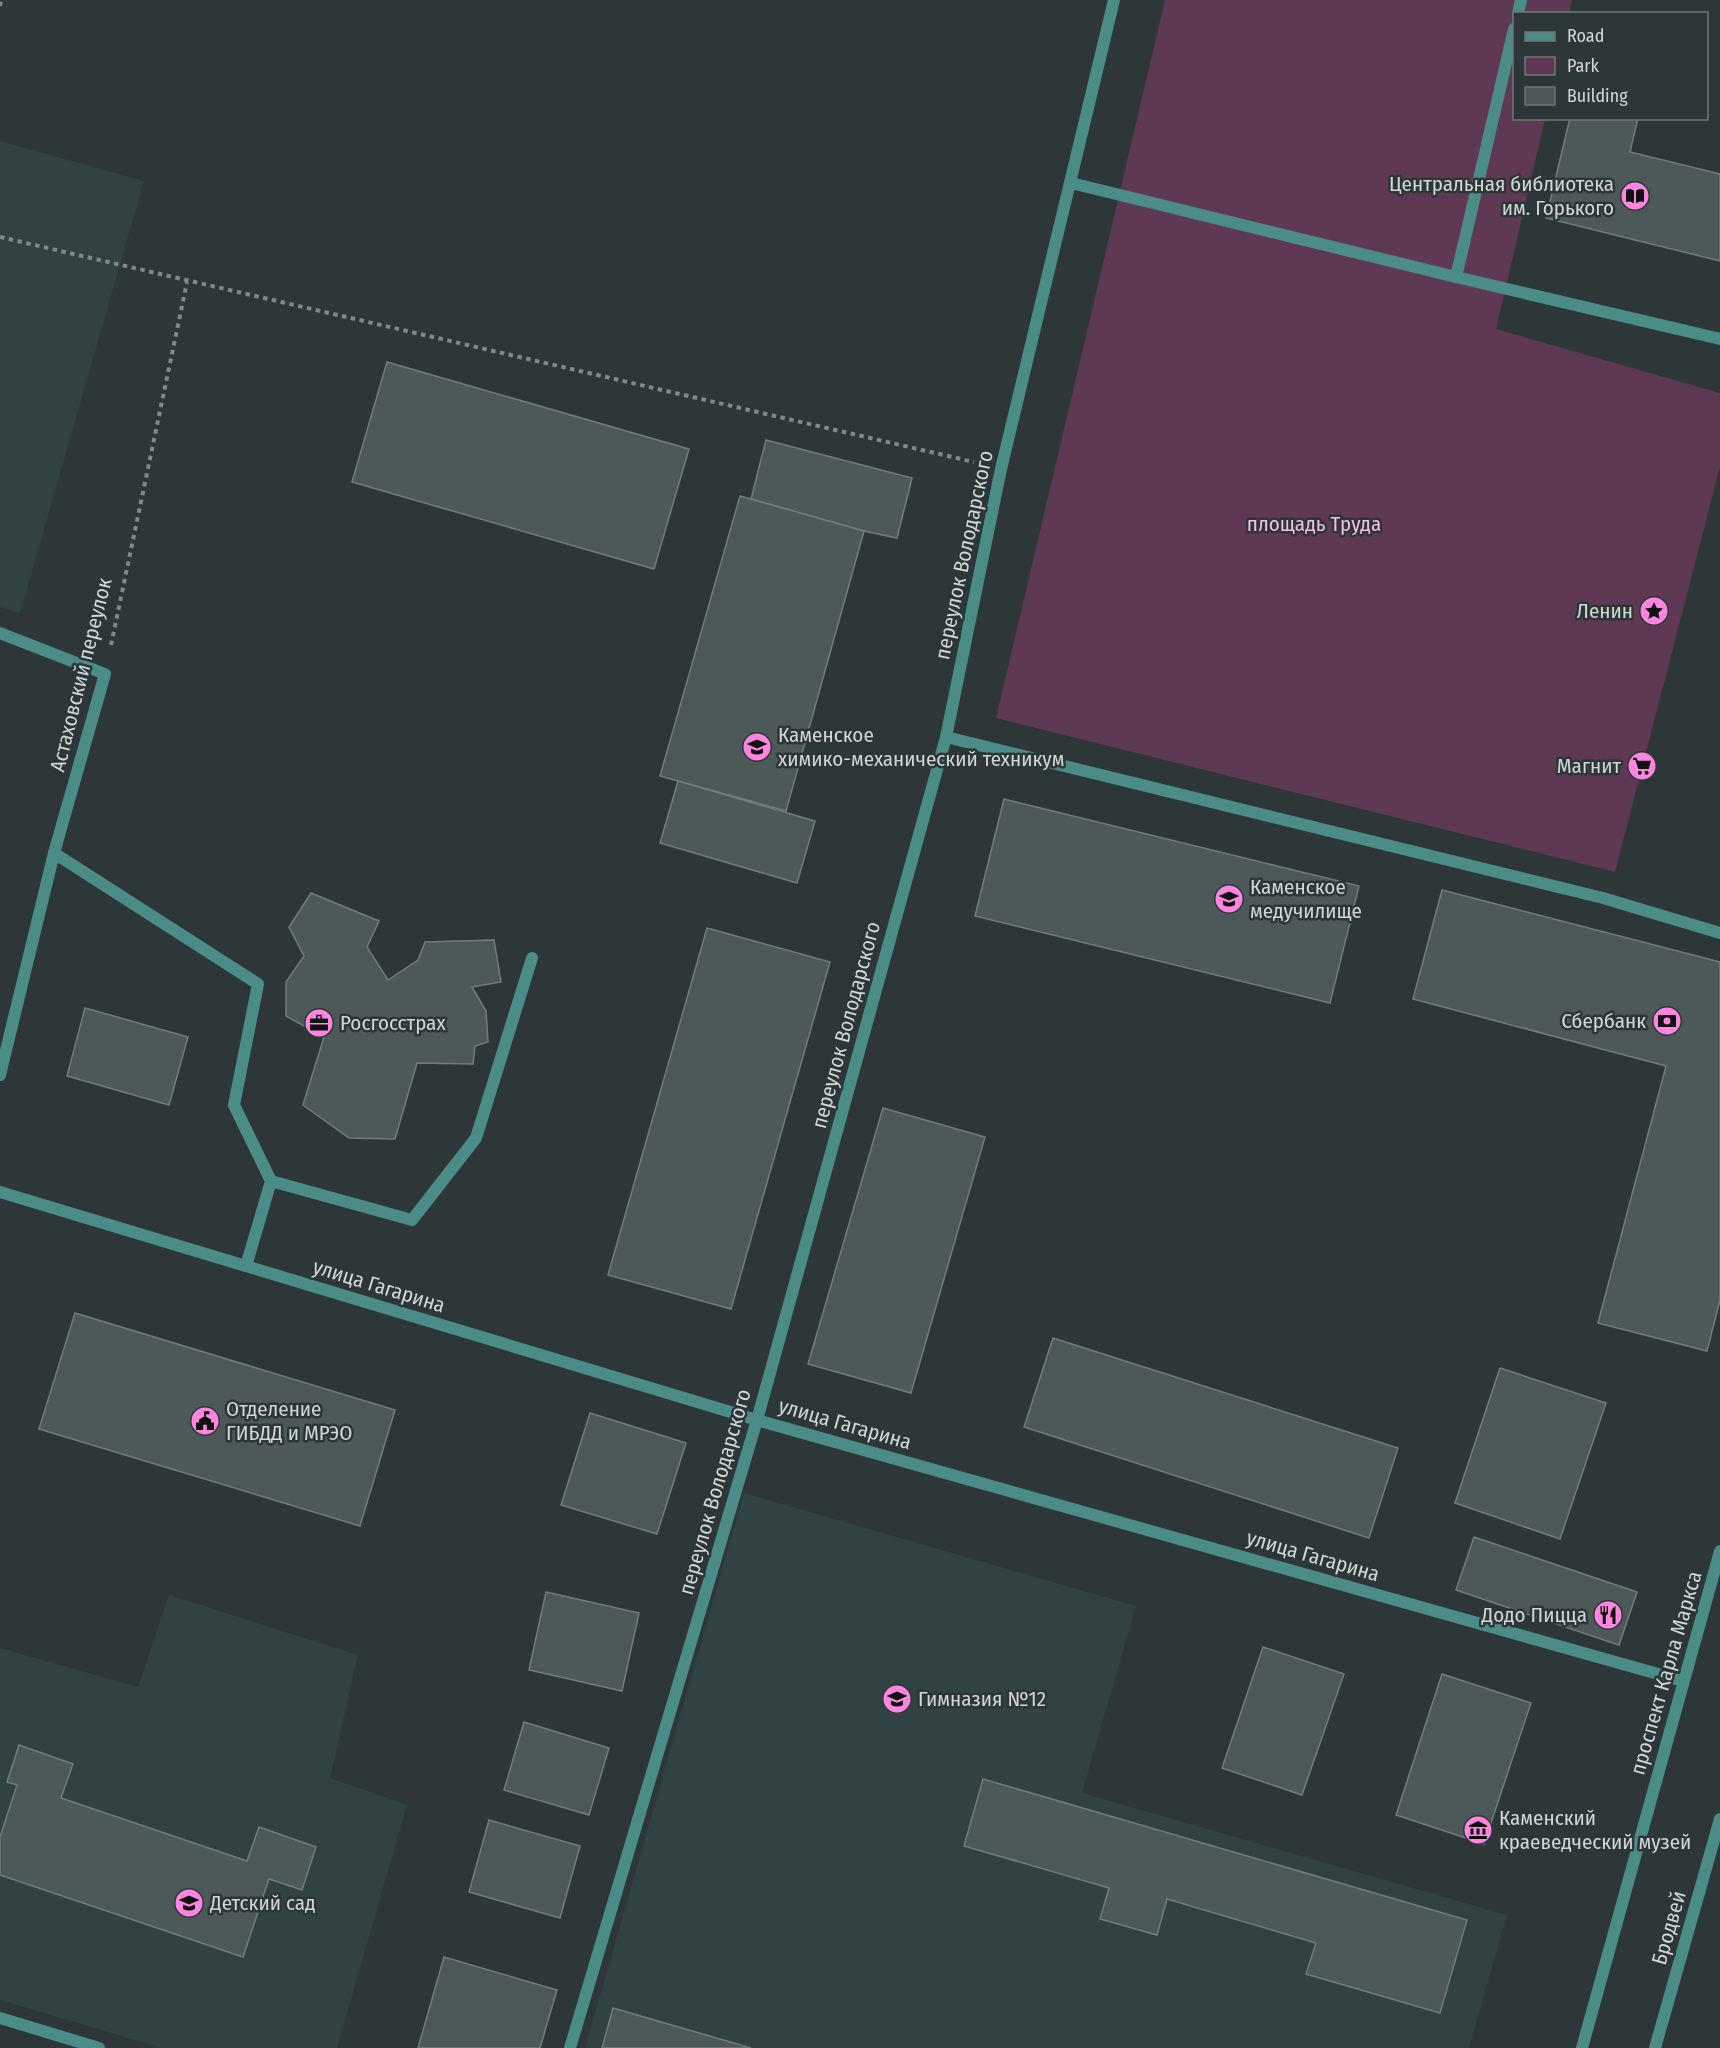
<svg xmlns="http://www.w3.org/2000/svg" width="1720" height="2048" font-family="'Fira Sans Condensed',sans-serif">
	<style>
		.built { fill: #304241 }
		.green { fill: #5f3954 }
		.building { fill: #4d5858; stroke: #717d7c; stroke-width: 1.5 }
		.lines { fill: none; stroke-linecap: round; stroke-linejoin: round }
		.path { stroke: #818988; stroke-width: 4; stroke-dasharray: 4.5 4.5; stroke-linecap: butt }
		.service { stroke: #4b8b88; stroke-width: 12 }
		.pedestrian { stroke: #4b8b88; stroke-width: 12 }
		.minor { stroke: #4b8b88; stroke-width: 12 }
		.tertiary { stroke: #4b8b88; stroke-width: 12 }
		.labels { text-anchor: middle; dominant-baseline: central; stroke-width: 5; stroke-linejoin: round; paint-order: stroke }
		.poi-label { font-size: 21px; fill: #d1d7d6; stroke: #2d3737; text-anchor: start }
		.park-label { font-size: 21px; fill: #fbbbe9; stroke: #2d3737 }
		.street-label { font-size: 21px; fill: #d1d7d6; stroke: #2d3737 }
	</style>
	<rect width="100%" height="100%" fill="#2d3737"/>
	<!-- built -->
	<g class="built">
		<path d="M0 141 144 181 20 613 0 607Z"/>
		<path d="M744 1493 1136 1606 1082 1793 1507 1915 1469 2048H585Z"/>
		<path d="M169 1595 358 1655 330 1778 407 1805 337 2048H162L0 2000V1648L138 1687Z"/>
	</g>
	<!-- green -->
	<path class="green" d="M1165 0H1572L1569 13 1514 14V118L1545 119 1496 329 1720 393V467L1615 872 996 718Z"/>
	<!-- building -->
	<g class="building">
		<path d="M1570 118H1638L1630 152 1720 174V261L1546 218Z"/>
		<path d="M387 362 689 449 654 569 352 482Z"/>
		<path d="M766 440 912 478 897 538 864 531 751 499Z"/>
		<path d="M740 496 864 531 786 811 660 776Z"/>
		<path d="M678 781 815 821 797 883 660 843Z"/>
		<path d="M1004 799 1359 886 1330 1003 975 916Z"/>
		<path d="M1442 890 1720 962V1300L1707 1351 1598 1323 1666 1066 1413 999Z"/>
		<path d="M311 893 379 921 367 947 388 980 418 960 425 942 494 940 501 982 472 987 486 1011 488 1042 475 1046 473 1064 417 1063 395 1139 349 1138 303 1105 324 1037 286 1016V982L304 956 289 927Z"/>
		<path d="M707 928 830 962 731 1309 608 1275Z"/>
		<path d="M85 1008 188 1037 169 1105 67 1076Z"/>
		<path d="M883 1108 985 1137 911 1393 808 1364Z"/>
		<path d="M75 1313 395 1410 360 1526 39 1429Z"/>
		<path d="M1053 1338 1398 1448 1369 1538 1024 1427Z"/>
		<path d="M1500 1368 1606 1403 1560 1539 1455 1503Z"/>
		<path d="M590 1413 686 1443 657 1534 561 1505Z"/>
		<path d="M1474 1537 1637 1592 1619 1645 1456 1590Z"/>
		<path d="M546 1592 639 1613 622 1691 529 1670Z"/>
		<path d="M1263 1647 1344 1674 1302 1795 1222 1768Z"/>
		<path d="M1442 1674 1531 1703 1484 1844 1396 1815Z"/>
		<path d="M524 1722 609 1748 589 1815 504 1790Z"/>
		<path d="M19 1745 73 1764 61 1798 247 1861 259 1827 316 1847 302 1890 269 1879 243 1957 0 1875V1837L17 1785 7 1782Z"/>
		<path d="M983 1779 1467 1920 1440 2013 1306 1974 1316 1943 1167 1899 1157 1935 1100 1919 1109 1888 964 1846Z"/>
		<path d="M489 1820 580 1846 560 1918 469 1892Z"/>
		<path d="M444 1957 557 1990 540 2048H418Z"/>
		<path d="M613 2008 751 2048H602Z"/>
	</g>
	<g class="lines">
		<!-- path -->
		<g class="path">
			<path d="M0 6 1 0"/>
			<path d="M0 237 974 462"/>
			<path d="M111 645 187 282"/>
		</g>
		<!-- service -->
		<g class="service">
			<path d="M54 853 258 984 234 1105 271 1181 246 1266"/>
			<path d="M271 1181 412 1220 476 1138 532 958"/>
		</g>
		<!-- pedestrian -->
		<path class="pedestrian" d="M1655 2048 1720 1819"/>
		<!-- minor -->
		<g class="minor">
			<path d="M1518 14 1521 0"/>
			<path d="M1071 183 1456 277 1720 339"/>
			<path d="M1456 277 1514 29"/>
			<path d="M0 633 105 674 54 853 0 1075"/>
			<path d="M946 737 1603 898 1720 933"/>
			<path d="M0 1192 757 1420 1683 1681"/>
			<path d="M0 2018 99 2048"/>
			<path d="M570 2048 757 1420 946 737 1001 469 1114 0"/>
		</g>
		<!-- tertiary -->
		<path class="tertiary" d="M1582 2048 1720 1551"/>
	</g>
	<!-- icons -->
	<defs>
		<g id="library-disc" transform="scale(1.5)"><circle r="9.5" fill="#fe85e0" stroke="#2d3737"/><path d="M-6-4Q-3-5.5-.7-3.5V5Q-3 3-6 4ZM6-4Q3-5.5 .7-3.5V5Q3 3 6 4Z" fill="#111"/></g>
		<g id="sight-disc" transform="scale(1.5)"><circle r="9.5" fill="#fe85e0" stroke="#2d3737"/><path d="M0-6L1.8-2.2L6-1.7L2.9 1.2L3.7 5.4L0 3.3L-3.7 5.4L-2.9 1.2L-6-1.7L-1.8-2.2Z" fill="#111"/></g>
		<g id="university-disc" transform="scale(1.5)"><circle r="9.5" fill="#fe85e0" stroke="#2d3737"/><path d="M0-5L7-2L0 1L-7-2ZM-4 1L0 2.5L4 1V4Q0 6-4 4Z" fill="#111"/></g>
		<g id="supermarket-disc" transform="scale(1.5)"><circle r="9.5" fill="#fe85e0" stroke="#2d3737"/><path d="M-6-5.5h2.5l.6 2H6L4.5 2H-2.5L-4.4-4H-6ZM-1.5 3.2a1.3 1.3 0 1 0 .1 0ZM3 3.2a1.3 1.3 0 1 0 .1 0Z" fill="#111"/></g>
		<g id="bank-disc" transform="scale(1.5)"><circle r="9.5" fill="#fe85e0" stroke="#2d3737"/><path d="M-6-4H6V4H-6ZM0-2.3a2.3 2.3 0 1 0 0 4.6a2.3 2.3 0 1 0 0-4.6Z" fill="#111"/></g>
		<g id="office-disc" transform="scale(1.5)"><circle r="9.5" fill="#fe85e0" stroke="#2d3737"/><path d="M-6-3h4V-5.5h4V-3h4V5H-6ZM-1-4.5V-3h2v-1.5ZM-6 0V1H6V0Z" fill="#111"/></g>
		<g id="civic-disc" transform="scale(1.5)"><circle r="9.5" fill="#fe85e0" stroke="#2d3737"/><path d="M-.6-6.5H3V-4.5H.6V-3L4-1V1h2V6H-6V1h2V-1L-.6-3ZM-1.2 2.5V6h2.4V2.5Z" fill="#111"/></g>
		<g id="restaurant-disc" transform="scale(1.5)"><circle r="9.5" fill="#fe85e0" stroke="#2d3737"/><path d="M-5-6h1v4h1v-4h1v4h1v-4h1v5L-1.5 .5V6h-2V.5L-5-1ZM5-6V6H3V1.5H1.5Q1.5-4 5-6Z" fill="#111"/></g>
		<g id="school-disc" transform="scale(1.5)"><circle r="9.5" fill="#fe85e0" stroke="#2d3737"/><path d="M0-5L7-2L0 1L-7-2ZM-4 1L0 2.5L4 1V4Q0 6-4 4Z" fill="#111"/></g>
		<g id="museum-disc" transform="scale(1.5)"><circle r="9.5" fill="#fe85e0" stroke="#2d3737"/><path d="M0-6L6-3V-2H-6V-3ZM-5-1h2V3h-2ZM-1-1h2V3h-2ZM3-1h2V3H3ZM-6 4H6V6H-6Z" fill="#111"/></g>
	</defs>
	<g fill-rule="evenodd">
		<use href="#library-disc" x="1635" y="196"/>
		<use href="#sight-disc" x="1654" y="611"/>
		<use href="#university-disc" x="757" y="747"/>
		<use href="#supermarket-disc" x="1642" y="766"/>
		<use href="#university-disc" x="1229" y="899"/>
		<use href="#bank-disc" x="1667" y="1021"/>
		<use href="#office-disc" x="319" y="1023"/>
		<use href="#civic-disc" x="205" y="1421"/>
		<use href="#restaurant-disc" x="1608" y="1615"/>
		<use href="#school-disc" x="897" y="1699"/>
		<use href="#museum-disc" x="1478" y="1830"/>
		<use href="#school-disc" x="189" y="1903"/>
	</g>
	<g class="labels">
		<!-- poi labels -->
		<g class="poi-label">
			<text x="1614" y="184" text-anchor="end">Центральная библиотека<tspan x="1614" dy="24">им. Горького</tspan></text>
			<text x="1633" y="611" text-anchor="end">Ленин</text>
			<text x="778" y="735">Каменское<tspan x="778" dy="24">химико-механический техникум</tspan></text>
			<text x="1621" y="766" text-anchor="end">Магнит</text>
			<text x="1250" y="887">Каменское<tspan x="1250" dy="24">медучилище</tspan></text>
			<text x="1646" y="1021" text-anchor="end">Сбербанк</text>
			<text x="340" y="1023">Росгосстрах</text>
			<text x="226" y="1409">Отделение<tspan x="226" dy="24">ГИБДД и МРЭО</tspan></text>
			<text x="1587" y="1615" text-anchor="end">Додо Пицца</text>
			<text x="918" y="1699">Гимназия №12</text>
			<text x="1499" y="1818">Каменский<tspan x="1499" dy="24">краеведческий музей</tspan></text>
			<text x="210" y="1903">Детский сад</text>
		</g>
		<!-- park labels -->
		<g class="park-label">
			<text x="1314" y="524">площадь Труда</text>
		</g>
		<!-- street labels -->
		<g class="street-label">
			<text transform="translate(964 555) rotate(-78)">переулок Володарского</text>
			<text transform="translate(81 675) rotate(-76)">Астаховский переулок</text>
			<text transform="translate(846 1025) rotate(-75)">переулок Володарского</text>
			<text transform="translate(379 1286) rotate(17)">улица Гагарина</text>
			<text transform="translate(845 1424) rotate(16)">улица Гагарина</text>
			<text transform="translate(715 1492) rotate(-74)">переулок Володарского</text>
			<text transform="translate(1313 1556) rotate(16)">улица Гагарина</text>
			<text transform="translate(1666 1673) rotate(-74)">проспект Карла Маркса</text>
			<text transform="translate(1669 1928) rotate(-74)">Бродвей</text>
		</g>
	</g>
	<!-- legend -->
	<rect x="1513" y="12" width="195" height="108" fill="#2d3737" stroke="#6f7777" stroke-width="1.5"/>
	<rect x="1525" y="32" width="30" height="9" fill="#4b8b88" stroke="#6f7777" stroke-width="1.5"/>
	<text x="1567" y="42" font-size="18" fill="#d1d7d6">Road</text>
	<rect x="1525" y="57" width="30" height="18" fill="#5f3954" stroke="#6f7777" stroke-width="1.5"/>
	<text x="1567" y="72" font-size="18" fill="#d1d7d6">Park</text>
	<rect x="1525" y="87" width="30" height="18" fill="#4d5858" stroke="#6f7777" stroke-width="1.5"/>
	<text x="1567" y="102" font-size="18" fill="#d1d7d6">Building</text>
</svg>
